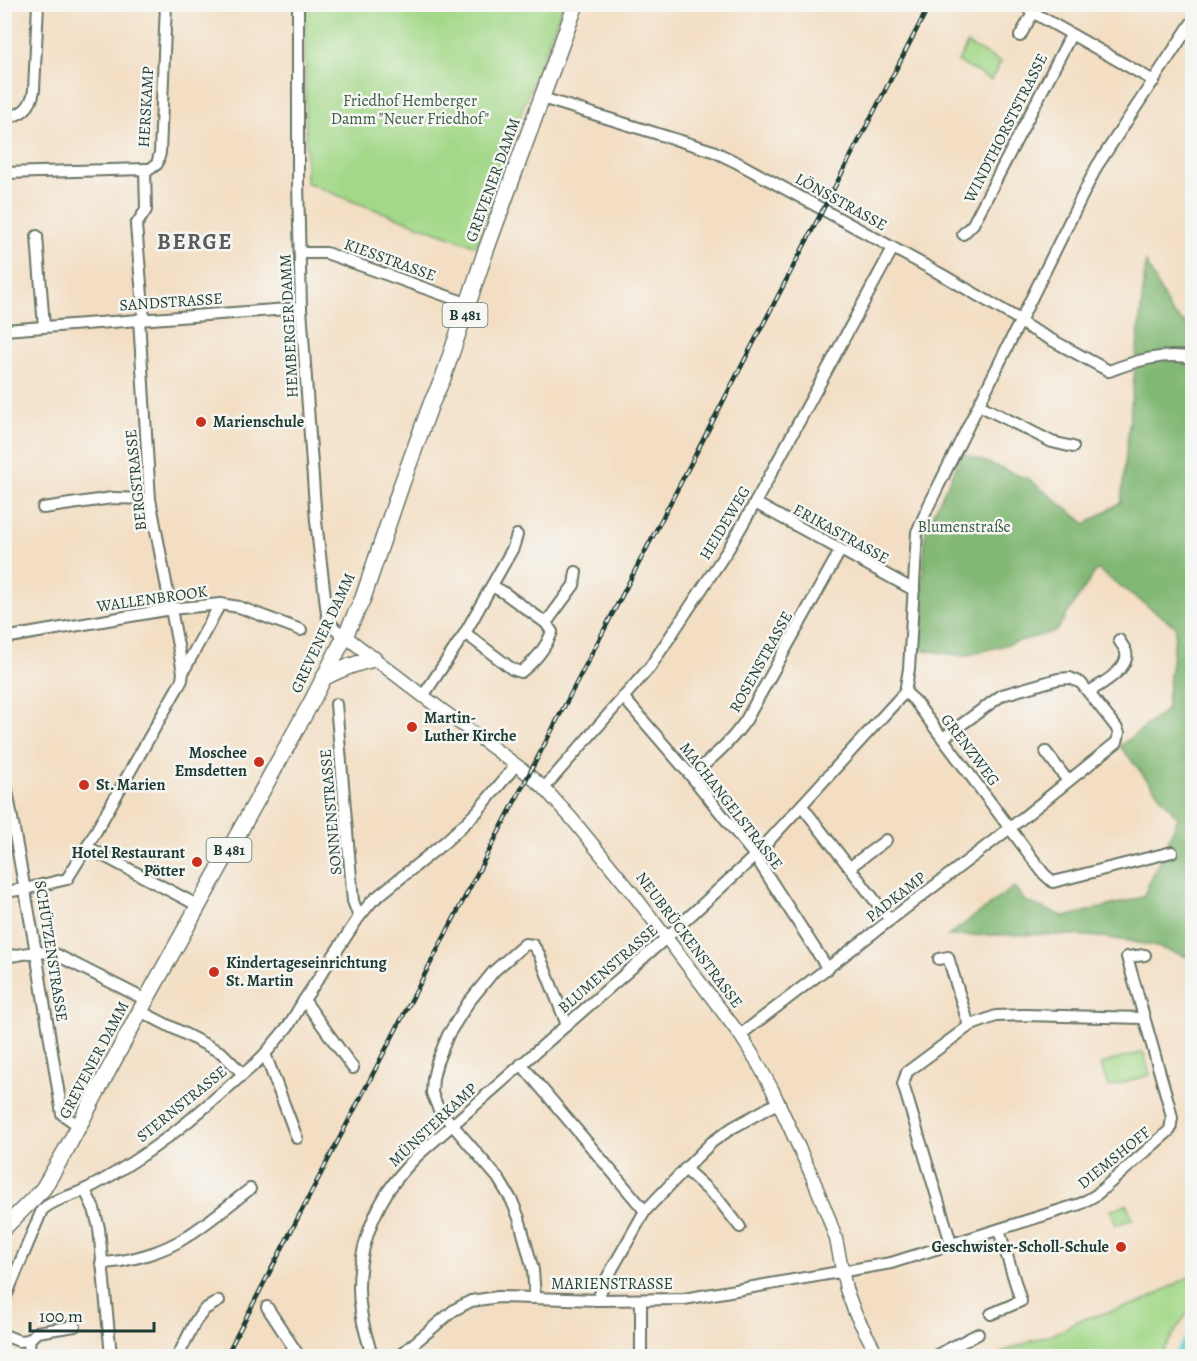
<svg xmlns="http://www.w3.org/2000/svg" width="1197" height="1361" font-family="Alegreya,serif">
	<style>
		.green { fill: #a3d888; stroke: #618a5e; stroke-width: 1.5 }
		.forest { fill: #82b874; stroke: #507a54; stroke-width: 1.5 }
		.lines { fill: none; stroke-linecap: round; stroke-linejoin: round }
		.river { stroke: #5fc8db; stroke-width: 15 }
		.minor-casing { stroke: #697566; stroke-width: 14 }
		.tertiary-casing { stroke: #697566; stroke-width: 15 }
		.primary-casing { stroke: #697566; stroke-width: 18 }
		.minor { stroke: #fff; stroke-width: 10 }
		.tertiary { stroke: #fff; stroke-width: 12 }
		.primary { stroke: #fff; stroke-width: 15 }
		.rail-casing { stroke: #1f3d34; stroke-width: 4.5 }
		.rail { stroke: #f6f6f2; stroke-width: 2; stroke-dasharray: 7; stroke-linecap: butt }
		.poi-dot { fill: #c8321e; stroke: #f6f6f2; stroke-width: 2 }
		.labels { text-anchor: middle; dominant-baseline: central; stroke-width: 5; stroke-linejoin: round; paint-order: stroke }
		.shield { fill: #f6f6f2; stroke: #60746d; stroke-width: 1.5 }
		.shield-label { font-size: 15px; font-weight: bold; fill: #1f3d34 }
		.park-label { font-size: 16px; fill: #395c45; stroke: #f6f6f2 }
		.street-label { font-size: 16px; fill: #1f3d34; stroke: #f6f6f2 }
		.poi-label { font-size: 16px; font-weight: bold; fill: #1f3d34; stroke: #f6f6f2; text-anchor: start }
		.district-label { font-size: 22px; font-weight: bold; letter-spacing: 1.5px; fill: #5a5c5e; stroke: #f6f6f2 }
	</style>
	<rect width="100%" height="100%" fill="#f6f6f2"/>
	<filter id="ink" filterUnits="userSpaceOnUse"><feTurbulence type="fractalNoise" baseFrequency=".0167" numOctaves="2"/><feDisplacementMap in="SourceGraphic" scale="12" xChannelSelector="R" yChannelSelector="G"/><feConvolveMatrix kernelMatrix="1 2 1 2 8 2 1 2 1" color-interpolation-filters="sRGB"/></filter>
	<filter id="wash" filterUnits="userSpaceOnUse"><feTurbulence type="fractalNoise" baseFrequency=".008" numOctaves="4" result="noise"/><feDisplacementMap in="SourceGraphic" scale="24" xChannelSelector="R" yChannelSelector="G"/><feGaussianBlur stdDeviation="1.35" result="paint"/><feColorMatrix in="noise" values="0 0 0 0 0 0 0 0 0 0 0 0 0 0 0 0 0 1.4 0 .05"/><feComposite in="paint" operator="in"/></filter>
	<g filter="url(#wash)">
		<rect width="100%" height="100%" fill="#f3dec3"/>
		<!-- green -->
		<g class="green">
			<path d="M305 5H563L523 107 476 246 349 200 306 182Z"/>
			<path d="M967 44 1001 62 991 80 958 62Z"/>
			<path d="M1143 1052 1150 1075 1108 1087 1101 1064Z"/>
			<path d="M1127 1204 1132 1219 1116 1225 1111 1210Z"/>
			<path d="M1189 1277 1192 1279V1306L1162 1352 1156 1356H999L1004 1351 1063 1330 1074 1322 1142 1302Z"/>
		</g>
		<!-- forest -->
		<path class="forest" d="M1146 262 1171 312 1192 329V701L1183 711 1192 721V959C1116 927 1029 935 948 936L1014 887 1025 901 1065 917 1143 897 1178 818 1120 746 1166 710 1176 627 1097 569 1056 631 965 656 917 649 926 528 963 453 1030 480 1086 524 1121 502Z"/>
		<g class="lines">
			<!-- river -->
			<path class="river" d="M1181 1356 1192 1340"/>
		</g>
	</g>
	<g filter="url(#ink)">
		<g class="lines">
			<!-- minor casing -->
			<g class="minor-casing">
				<g id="minor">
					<path d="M298 4V183L301 308 316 521 327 614C329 625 336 630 345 636"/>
					<path d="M1023 4 1034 13 1154 81"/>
					<path d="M1020 36 1038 4"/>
					<path d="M542 98 713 151 738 163 946 277 1020 320 1026 326 1109 371C1135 361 1164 352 1192 358"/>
					<path d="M4 119C22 114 31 109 34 90L38 4"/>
					<path d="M4 173 145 169H150L157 164 160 153 166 4"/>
					<path d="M963 234 973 224 1071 35"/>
					<path d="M37 236 44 327"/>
					<path d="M300 253H326L469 304"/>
					<path d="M144 319 136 225 146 210 145 169"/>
					<path d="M4 330 301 308"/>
					<path d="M979 405 1052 442 1073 447"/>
					<path d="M755 503 914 590"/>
					<path d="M43 508 112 498 150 499"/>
					<path d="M492 586 503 592 546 623"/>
					<path d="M465 633 512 669 521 672C534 662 546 647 552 632L546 623 574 585 576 572"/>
					<path d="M4 638 171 609 220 604 239 607 301 630"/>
					<path d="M183 672 220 604"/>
					<path d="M905 692 914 700 1044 874 1053 882 1172 852"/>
					<path d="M1089 692C1101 684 1130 669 1126 652 1125 648 1121 644 1119 640"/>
					<path d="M423 696 465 633 513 548 517 535"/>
					<path d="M623 697 691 776 755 856 828 969"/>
					<path d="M336 704 353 901 359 917"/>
					<path d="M1046 752 1068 781"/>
					<path d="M4 774 36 952 62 1114 79 1126"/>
					<path d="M691 776C711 759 731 742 746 720L840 551"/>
					<path d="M544 788 650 667 729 548 755 503 893 248"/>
					<path d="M802 806 890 920"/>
					<path d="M87 847 199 906"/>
					<path d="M850 867 886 840"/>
					<path d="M4 892 25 889 67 879 87 847 182 680 183 672 150 499 139 319"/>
					<path d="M4 957 36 952 53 953 146 1000"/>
					<path d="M939 959 948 957 969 1026"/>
					<path d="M304 1000 353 1068"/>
					<path d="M140 1011 222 1053 243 1074"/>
					<path d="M740 1035 1010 828 1117 742 1119 733 1116 727 1081 683 1070 678 1058 679 1002 695 943 738"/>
					<path d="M265 1054 297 1138"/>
					<path d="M521 1064 645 1211"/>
					<path d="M685 1169 718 1199 740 1227"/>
					<path d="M85 1190 94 1209 99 1228 111 1356"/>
					<path d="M951 1243 903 1084 907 1072 969 1026 996 1016 1024 1015 1143 1018"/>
					<path d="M101 1263C128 1262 164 1252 186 1237 208 1223 229 1205 250 1189"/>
					<path d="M535 1298 533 1270 519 1218 512 1201 498 1178 438 1108 432 1093 433 1078 437 1062 448 1035 468 1003 494 971 525 944 533 945 539 954 567 1025"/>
					<path d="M598 1300 603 1285 645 1211 685 1169 712 1142 732 1128 779 1102"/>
					<path d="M641 1300V1353L643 1356"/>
					<path d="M4 1301 42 1210C53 1199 70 1197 84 1190 104 1181 125 1167 143 1155 183 1128 219 1095 255 1064L265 1054 289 1025 304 1000 359 917 372 901 445 842 476 813 516 765"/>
					<path d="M267 1307 299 1356"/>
					<path d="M991 1314 1021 1301 999 1230"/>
					<path d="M4 1335 19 1341 29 1340 37 1332 75 1326"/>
					<path d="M29 1340 30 1356"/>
					<path d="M178 1356 195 1322 205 1309 219 1301"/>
					<path d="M372 1356C368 1342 363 1326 361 1311 354 1270 366 1226 388 1191 397 1178 407 1166 418 1155L666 938 755 856 905 692 909 669 917 532 929 505 1097 166 1192 22"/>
					<path d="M399 1356 454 1310 471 1301 498 1297 598 1300 684 1299 891 1263 1080 1204 1096 1195 1170 1130 1172 1118 1169 1105 1127 957 1145 955"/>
					<path d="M935 1356 978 1334"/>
				</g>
			</g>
			<!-- tertiary casing -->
			<g class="tertiary-casing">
				<path id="tertiary" d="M345 636 423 696 523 770 544 788 572 819 634 895 740 1035 756 1060 772 1089 812 1176 828 1216 836 1239 846 1289 855 1313 878 1356"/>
			</g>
			<!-- primary casing -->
			<g class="primary-casing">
				<g id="primary">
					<path d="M325 677C341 669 356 663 374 659"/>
					<path d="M4 1228 43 1189 67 1148 146 1000 312 701 345 636 363 598 401 486 431 404 443 378 485 253 576 4"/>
				</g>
			</g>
			<!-- minor -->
			<use href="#minor" class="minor"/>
			<!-- tertiary -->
			<use href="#tertiary" class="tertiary"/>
			<!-- primary -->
			<use href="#primary" class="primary"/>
			<!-- rail casing -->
			<g class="rail-casing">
				<path id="rail" d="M226 1356 930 4"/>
			</g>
			<!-- rail -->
			<use href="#rail" class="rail"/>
		</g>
	</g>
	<!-- markers -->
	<g class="poi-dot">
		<circle cx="201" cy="422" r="6"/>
		<circle cx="412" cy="727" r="6"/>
		<circle cx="259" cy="762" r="6"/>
		<circle cx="84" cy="785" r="6"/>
		<circle cx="197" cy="862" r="6"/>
		<circle cx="214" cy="972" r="6"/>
		<circle cx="1121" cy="1247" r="6"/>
	</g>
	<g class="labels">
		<!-- shield labels -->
		<g class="shield">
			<rect x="442.5" y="303" width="45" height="24" rx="4.5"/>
			<rect x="206.5" y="838" width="45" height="24" rx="4.5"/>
		</g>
		<g class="shield-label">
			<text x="465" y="315">B 481</text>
			<text x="229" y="850">B 481</text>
		</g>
		<!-- park labels -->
		<g class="park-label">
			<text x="410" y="101">Friedhof Hemberger<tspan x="410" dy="18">Damm "Neuer Friedhof"</tspan></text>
			<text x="964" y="527">Blumenstraße</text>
		</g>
		<!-- street labels -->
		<g class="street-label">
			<text transform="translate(146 107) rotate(-87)">HERSKAMP</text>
			<text transform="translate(1006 128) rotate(-63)">WINDTHORSTSTRASSE</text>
			<text transform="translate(493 180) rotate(-70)">GREVENER DAMM</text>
			<text transform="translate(841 202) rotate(29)">LÖNSSTRASSE</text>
			<text transform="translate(390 260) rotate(20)">KIESSTRASSE</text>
			<text transform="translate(171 302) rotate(-4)">SANDSTRASSE</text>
			<text transform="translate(289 326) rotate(-93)">HEMBERGER DAMM</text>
			<text transform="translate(136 480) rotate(-96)">BERGSTRASSE</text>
			<text transform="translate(725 523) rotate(-59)">HEIDEWEG</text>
			<text transform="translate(841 534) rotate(29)">ERIKASTRASSE</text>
			<text transform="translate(152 599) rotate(-8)">WALLENBROOK</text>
			<text transform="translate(323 633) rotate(-65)">GREVENER DAMM</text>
			<text transform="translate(761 662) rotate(-61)">ROSENSTRASSE</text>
			<text transform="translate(970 750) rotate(53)">GRENZWEG</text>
			<text transform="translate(731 806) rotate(52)">MACHANGELSTRASSE</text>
			<text transform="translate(331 812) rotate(-95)">SONNENSTRASSE</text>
			<text transform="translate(896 897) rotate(-38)">PADKAMP</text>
			<text transform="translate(689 940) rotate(53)">NEUBRÜCKENSTRASSE</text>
			<text transform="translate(51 951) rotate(81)">SCHÜTZENSTRASSE</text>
			<text transform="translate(608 969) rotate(-41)">BLUMENSTRASSE</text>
			<text transform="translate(94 1060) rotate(-62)">GREVENER DAMM</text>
			<text transform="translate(182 1104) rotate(-39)">STERNSTRASSE</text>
			<text transform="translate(433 1125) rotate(-43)">MÜNSTERKAMP</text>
			<text transform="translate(1114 1158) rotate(-39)">DIEMSHOFF</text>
			<text x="612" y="1284">MARIENSTRASSE</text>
		</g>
		<!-- poi labels -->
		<g class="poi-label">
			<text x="213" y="422">Marienschule</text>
			<text x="424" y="718">Martin-<tspan x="424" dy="18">Luther Kirche</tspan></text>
			<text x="247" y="753" text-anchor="end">Moschee<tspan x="247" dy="18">Emsdetten</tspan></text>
			<text x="96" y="785">St. Marien</text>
			<text x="185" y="853" text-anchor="end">Hotel Restaurant<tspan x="185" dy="18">Pötter</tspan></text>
			<text x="226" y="963">Kindertageseinrichtung<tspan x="226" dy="18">St. Martin</tspan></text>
			<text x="1109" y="1247" text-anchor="end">Geschwister-Scholl-Schule</text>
		</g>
		<!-- district labels -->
		<g class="district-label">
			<text x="195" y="242">BERGE</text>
		</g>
	</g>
	<!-- margin -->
	<rect width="1197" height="1361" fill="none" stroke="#f6f6f2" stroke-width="24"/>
	<!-- scale -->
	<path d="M30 1322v9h124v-9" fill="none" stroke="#1f3d34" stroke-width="3"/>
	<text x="39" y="1322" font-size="18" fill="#1f3d34" stroke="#f6f6f2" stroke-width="4.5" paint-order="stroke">100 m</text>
</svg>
